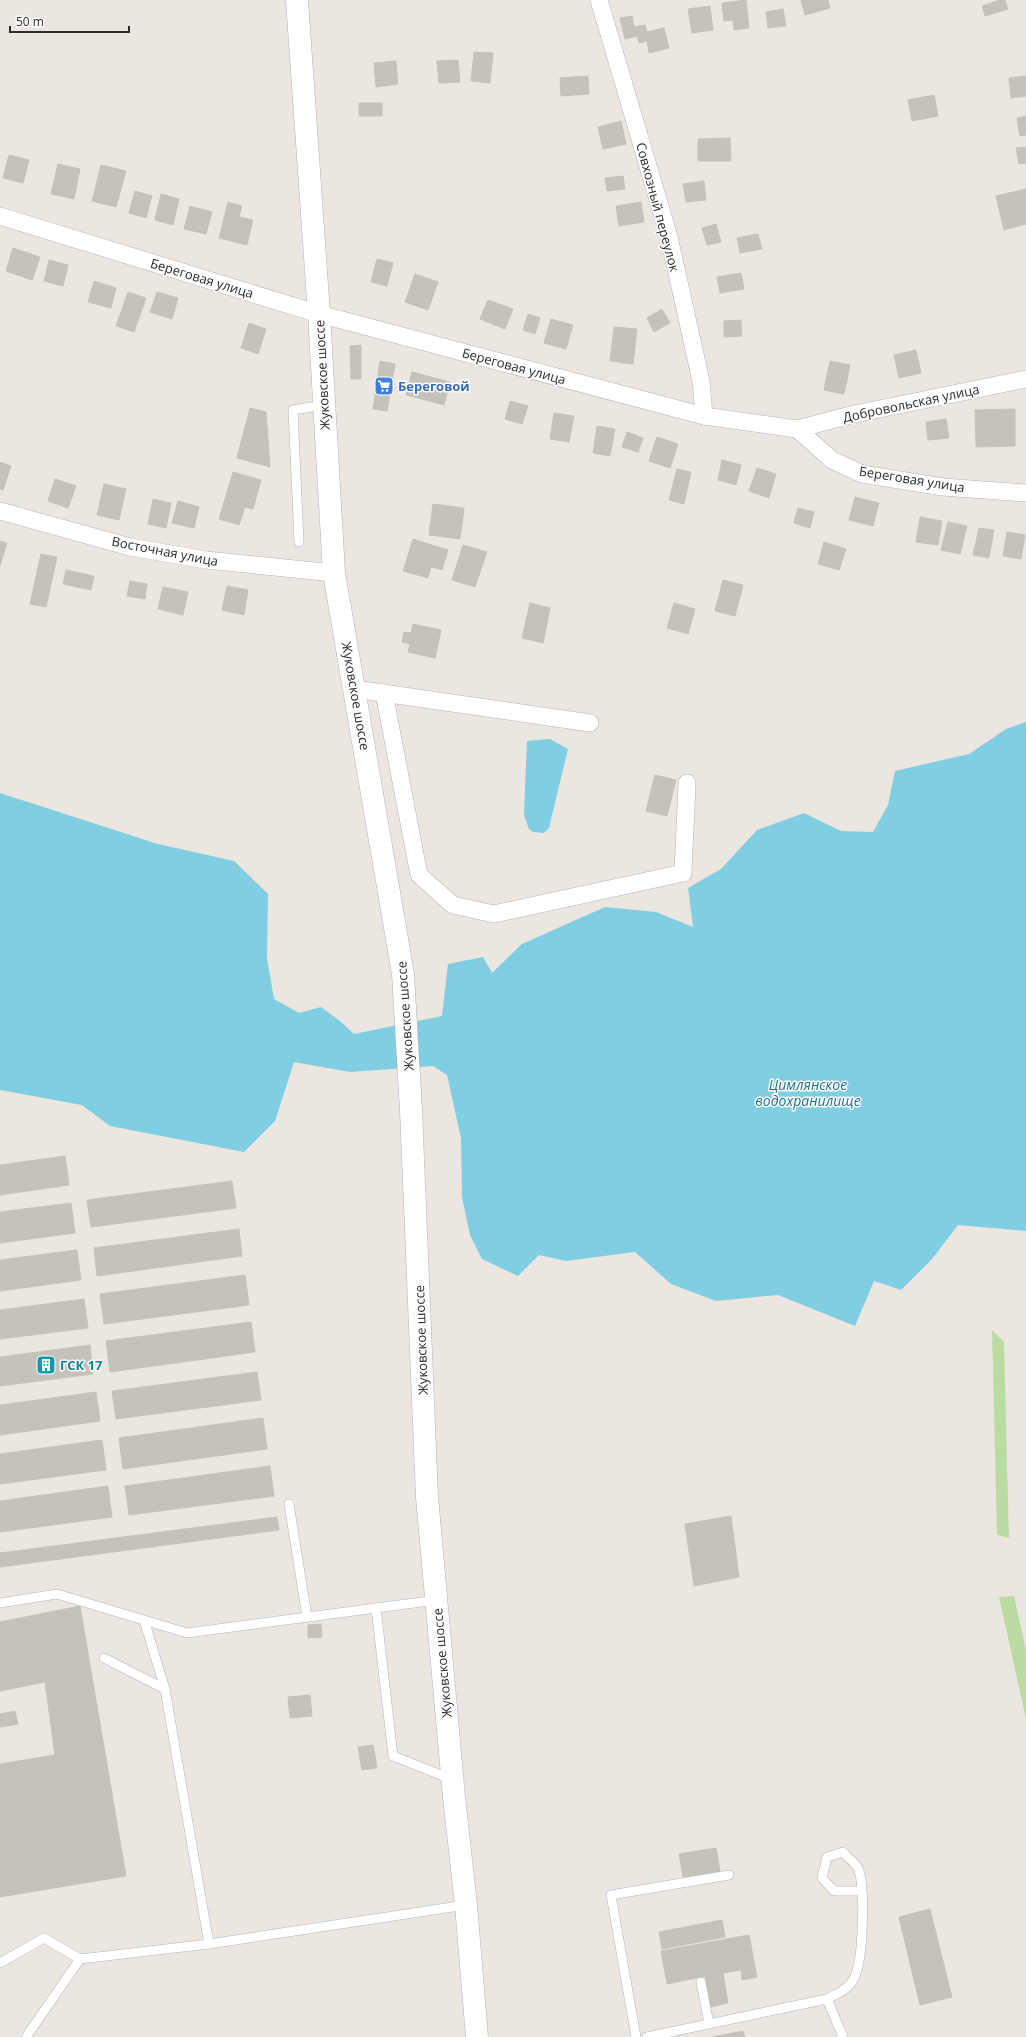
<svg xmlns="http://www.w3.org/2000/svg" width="1026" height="2037" font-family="'Open Sans',sans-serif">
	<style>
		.green { fill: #badca3 }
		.water { fill: #7fcee2 }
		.building { fill: #c5c1bb; stroke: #c7c2b9 }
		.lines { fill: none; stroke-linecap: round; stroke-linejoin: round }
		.lane-casing { stroke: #b0b3bb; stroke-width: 10 }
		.street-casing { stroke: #b0b3bb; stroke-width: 18 }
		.secondary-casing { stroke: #b0b3bb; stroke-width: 23 }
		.lane { stroke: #fff; stroke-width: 9 }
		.street { stroke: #fff; stroke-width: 17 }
		.secondary { stroke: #fff; stroke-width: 22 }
		.labels { text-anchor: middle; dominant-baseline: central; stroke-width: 3; stroke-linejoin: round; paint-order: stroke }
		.street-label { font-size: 13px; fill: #2c2c2c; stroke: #fff }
		.shop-label { font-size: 13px; font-weight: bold; fill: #366cbe; stroke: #fff; text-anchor: start }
		.culture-label { font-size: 13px; font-weight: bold; fill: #0d838f; stroke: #fff; text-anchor: start }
		.water-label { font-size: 14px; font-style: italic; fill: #1d6f8f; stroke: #fff }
	</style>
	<rect width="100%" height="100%" fill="#ece6e0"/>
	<!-- green -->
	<g class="green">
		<path d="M992 1330 1004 1342 1009 1538 997 1535Z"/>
		<path d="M1014 1596 1026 1650V1719L999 1597Z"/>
	</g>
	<!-- water -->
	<g class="water">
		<path d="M1026 722V1231L958 1225 932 1259 901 1290 874 1281 855 1326 778 1295 716 1301 671 1284 635 1252 566 1261 539 1255 518 1276 482 1259 470 1235 462 1197 461 1138 447 1075 433 1066 350 1072 294 1062 275 1121 244 1152 110 1126 82 1105 0 1090V793L158 844 234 861 268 894 267 958 274 999 299 1013 321 1007 340 1021 354 1034 442 1016 448 964 483 957 492 973 522 944 605 907 656 912 693 927 688 888 721 869 757 830 804 813 841 831 873 832 888 805 895 771 969 754 1006 729Z"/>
		<path d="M550 739 568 749 549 828 544 833 533 832 529 829 524 815 527 741Z"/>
	</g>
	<!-- building -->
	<g class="building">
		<path d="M746 0 749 28 734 30 733 20 724 21 722 3Z"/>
		<path d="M801 0H828L830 8 805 15Z"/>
		<path d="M1000 0H1005L1008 9 985 16 982 6Z"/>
		<path d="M710 6 713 30 692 33 688 9Z"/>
		<path d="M783 9 786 26 768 28 766 12Z"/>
		<path d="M632 16 634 27 645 25 647 32 664 28 669 48 649 53 647 41 639 43 637 36 625 39 620 18Z"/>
		<path d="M474 52 493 53 490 83 471 81Z"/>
		<path d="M458 60 460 82 439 83 437 61Z"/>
		<path d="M396 61 398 84 376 87 374 63Z"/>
		<path d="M588 76 589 94 561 96 560 78Z"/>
		<path d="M1026 76V96L1011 98 1009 78Z"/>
		<path d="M934 95 938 116 912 121 908 100Z"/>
		<rect x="359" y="103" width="23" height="13"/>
		<path d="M1026 116V135L1020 136 1017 118Z"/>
		<path d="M621 121 626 144 603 149 598 127Z"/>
		<path d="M730 138 731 161H698V139Z"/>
		<path d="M1026 147V163L1019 164 1016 148Z"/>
		<path d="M9 155 29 160 23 183 3 178Z"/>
		<path d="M58 164 80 169 74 199 51 194Z"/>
		<path d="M101 165 126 171 116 207 92 201Z"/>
		<path d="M623 176 625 189 607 191 605 178Z"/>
		<path d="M704 181 706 200 686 202 683 184Z"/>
		<path d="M1026 189V224L1004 230 996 196Z"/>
		<path d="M135 191 152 196 146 218 129 213Z"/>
		<path d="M161 194 179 199 173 225 155 220Z"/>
		<path d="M228 202 242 206 239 217 253 220 247 245 219 238Z"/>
		<path d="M641 202 644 222 619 226 616 206Z"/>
		<path d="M190 206 212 212 206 234 184 229Z"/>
		<path d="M716 224 721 242 707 245 702 228Z"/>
		<path d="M758 234 762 249 740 253 737 238Z"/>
		<path d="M13 248 40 257 32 280 6 271Z"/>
		<path d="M377 259 393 263 387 286 371 282Z"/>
		<path d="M49 260 68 265 63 286 44 281Z"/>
		<path d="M741 273 744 289 720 293 717 277Z"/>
		<path d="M415 274 438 282 428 310 405 302Z"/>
		<path d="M94 281 116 288 111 308 88 302Z"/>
		<path d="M128 292 146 298 134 332 116 326Z"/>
		<path d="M157 292 178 298 172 319 150 312Z"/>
		<path d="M488 300 513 309 505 329 480 319Z"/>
		<path d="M662 309 670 323 654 332 647 318Z"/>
		<path d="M528 314 540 318 535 334 523 330Z"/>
		<path d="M551 319 573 325 566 349 544 343Z"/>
		<path d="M741 320 742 336 724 337V321Z"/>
		<path d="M249 323 266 329 258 354 241 348Z"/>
		<path d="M614 327 637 329 633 364 610 361Z"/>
		<path d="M361 345V379H351L350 346Z"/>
		<path d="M916 350 921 373 899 378 894 355Z"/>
		<path d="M380 361 395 364 387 411 373 409Z"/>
		<path d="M830 361 850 365 844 394 824 390Z"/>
		<path d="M412 372 450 382 444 405 406 395Z"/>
		<path d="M510 401 528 406 522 424 505 419Z"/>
		<path d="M250 408 266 412 270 467 237 458Z"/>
		<path d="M1015 409V446L976 447 975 410Z"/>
		<path d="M554 413 574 416 569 442 550 439Z"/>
		<path d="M946 419 949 438 928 440 926 422Z"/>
		<path d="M597 426 615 429 610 456 593 453Z"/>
		<path d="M627 432 643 438 638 452 622 447Z"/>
		<path d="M657 437 678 444 670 468 649 461Z"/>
		<path d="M722 460 741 465 736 485 718 480Z"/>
		<path d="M0 462 11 466 3 490 0 489Z"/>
		<path d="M757 468 776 474 769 498 749 491Z"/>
		<path d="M677 469 691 472 684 504 669 500Z"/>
		<path d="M233 472 261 480 253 509 245 507 239 525 219 519Z"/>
		<path d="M55 479 76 486 68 508 48 501Z"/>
		<path d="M104 484 126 489 119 520 97 515Z"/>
		<path d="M855 497 879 503 873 526 849 520Z"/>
		<path d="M153 499 171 503 166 528 148 524Z"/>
		<path d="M178 501 199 507 194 528 172 523Z"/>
		<path d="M433 504 464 508 460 539 429 535Z"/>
		<path d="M798 508 814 512 810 528 794 523Z"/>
		<path d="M920 517 942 521 938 545 916 542Z"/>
		<path d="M948 522 967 526 960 554 941 550Z"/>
		<path d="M979 528 994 530 989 558 973 555Z"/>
		<path d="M1007 532 1025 535 1021 559 1003 556Z"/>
		<path d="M413 539 448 550 442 570 431 567 428 578 403 571Z"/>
		<path d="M0 541 7 543 0 566Z"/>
		<path d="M824 542 846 549 839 570 818 564Z"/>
		<path d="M463 545 487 552 475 587 452 580Z"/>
		<path d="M41 554 57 557 46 607 30 604Z"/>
		<path d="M66 570 94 576 91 590 63 584Z"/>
		<path d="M723 580 743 585 735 616 715 611Z"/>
		<path d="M130 581 147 584 145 599 127 596Z"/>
		<path d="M227 586 248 590 244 615 222 610Z"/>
		<path d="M163 587 188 592 183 615 158 609Z"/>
		<path d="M530 603 550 608 543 643 522 638Z"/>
		<path d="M674 603 695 609 688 634 667 628Z"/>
		<path d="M413 624 441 630 435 658 408 652 410 644 402 642 404 632 411 633Z"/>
		<path d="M655 775 676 780 667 816 646 811Z"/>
		<path d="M65 1156 69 1185 0 1195V1165Z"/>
		<path d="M232 1181 236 1208 91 1227 87 1200Z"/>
		<path d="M71 1203 75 1233 0 1243V1212Z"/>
		<path d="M239 1229 242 1256 97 1276 94 1248Z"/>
		<path d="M77 1250 81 1280 0 1291V1260Z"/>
		<path d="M245 1275 249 1305 104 1324 100 1294Z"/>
		<path d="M84 1299 88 1328 0 1339V1310Z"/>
		<path d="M251 1322 255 1352 110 1372 106 1341Z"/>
		<path d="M90 1345 93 1374 0 1386V1357Z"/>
		<path d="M257 1372 261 1400 116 1419 112 1391Z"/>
		<path d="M96 1392 100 1421 0 1435V1405Z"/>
		<path d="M263 1418 267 1449 123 1469 119 1438Z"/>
		<path d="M102 1440 106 1470 0 1484V1454Z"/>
		<path d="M270 1466 274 1496 129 1515 125 1486Z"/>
		<path d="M108 1486 112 1517 0 1532V1501Z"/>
		<path d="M731 1516 739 1577 694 1586 685 1524Z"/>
		<path d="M277 1517 279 1530 0 1567V1553Z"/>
		<path d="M80 1606 126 1876 0 1897V1764L55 1755 45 1682 0 1691V1622Z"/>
		<path d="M321 1624 322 1637 308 1638V1625Z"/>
		<path d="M310 1695 312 1716 290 1718 288 1697Z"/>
		<path d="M15 1711 18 1724 0 1727V1714Z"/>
		<path d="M373 1745 377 1768 362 1770 358 1747Z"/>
		<path d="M716 1848 720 1871 683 1877 679 1854Z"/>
		<path d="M930 1909 952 1997 920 2005 899 1917Z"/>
		<path d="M722 1920 725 1937 662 1949 659 1932Z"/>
		<path d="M749 1935 757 1977 742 1980 741 1970 723 1973 728 2003 711 2007 705 1976 667 1984 661 1951Z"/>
		<path d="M743 2031 745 2037H712Z"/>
	</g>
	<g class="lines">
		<!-- lane casing -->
		<g class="lane-casing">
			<g id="lane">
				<path d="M299 542 293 410 324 405"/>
				<path d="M289 1504 307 1617"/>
				<path d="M0 1603 57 1594 187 1633 437 1600"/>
				<path d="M376 1608 393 1756 451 1779"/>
				<path d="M144 1620 165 1689"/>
				<path d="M104 1658 165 1689 209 1944"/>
				<path d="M0 1963 44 1938 80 1959"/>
				<path d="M701 1982 709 2024"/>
				<path d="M827 1999 843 2037"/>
				<path d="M26 2037 80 1959 209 1944 466 1905"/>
				<path d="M636 2037 611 1895 729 1875"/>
				<path d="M647 2037 827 1999C836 1994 846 1991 852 1982 864 1966 865 1891 859 1870 857 1864 847 1857 843 1852L827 1857 822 1878 834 1891H860"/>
			</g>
		</g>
		<!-- street casing -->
		<g class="street-casing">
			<g id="street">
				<path d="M599 0 669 237 701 381 704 416"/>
				<path d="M0 216 319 314 704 416 797 429 832 460 862 474 943 487 1026 493"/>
				<path d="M797 429 855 414 1026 379"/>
				<path d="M0 511 130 547 206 560 334 573"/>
				<path d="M355 689 590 723"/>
				<path d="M384 693 419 875 453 905 494 914 683 873 687 783"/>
			</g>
		</g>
		<!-- secondary casing -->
		<g class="secondary-casing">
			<path id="secondary" d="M297 0 319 314 334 573 403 974 411 1110 427 1497 454 1797 466 1905 477 2037"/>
		</g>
		<!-- lane -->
		<use href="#lane" class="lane"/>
		<!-- street -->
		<use href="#street" class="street"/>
		<!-- secondary -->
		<use href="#secondary" class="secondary"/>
	</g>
	<!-- icons -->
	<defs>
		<g id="supermarket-square" transform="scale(1)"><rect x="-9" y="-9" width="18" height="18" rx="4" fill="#3f7fe0" stroke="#fff"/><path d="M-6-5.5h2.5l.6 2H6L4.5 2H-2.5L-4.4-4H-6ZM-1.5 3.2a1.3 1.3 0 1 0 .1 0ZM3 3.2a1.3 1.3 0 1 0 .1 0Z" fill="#fff"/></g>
		<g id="building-square" transform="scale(1)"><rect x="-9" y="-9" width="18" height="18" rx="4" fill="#0f9aa8" stroke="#fff"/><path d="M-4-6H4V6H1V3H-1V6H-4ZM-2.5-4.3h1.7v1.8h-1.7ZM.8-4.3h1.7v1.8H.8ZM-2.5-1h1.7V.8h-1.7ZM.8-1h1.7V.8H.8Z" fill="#fff"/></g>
	</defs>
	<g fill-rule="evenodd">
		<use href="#supermarket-square" x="384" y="386"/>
		<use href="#building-square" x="46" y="1365"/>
	</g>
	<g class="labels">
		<!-- street labels -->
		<g class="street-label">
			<text transform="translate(658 207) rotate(75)">Совхозный переулок</text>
			<text transform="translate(202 278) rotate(17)">Береговая улица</text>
			<text transform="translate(514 366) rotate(15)">Береговая улица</text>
			<text transform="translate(322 375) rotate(-93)">Жуковское шоссе</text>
			<text transform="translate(911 403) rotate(-12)">Добровольская улица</text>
			<text transform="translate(912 479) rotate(9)">Береговая улица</text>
			<text transform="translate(165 551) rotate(11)">Восточная улица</text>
			<text transform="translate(356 696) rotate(80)">Жуковское шоссе</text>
			<text transform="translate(405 1016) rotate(-94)">Жуковское шоссе</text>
			<text transform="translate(421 1340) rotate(-92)">Жуковское шоссе</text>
			<text transform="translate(442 1663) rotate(-95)">Жуковское шоссе</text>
		</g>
		<!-- shop labels -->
		<g class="shop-label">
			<text x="398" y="386">Береговой</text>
		</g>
		<!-- culture labels -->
		<g class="culture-label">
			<text x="60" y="1365">ГСК 17</text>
		</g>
		<!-- water labels -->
		<g class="water-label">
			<text x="808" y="1084">Цимлянское<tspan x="808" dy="16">водохранилище</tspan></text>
		</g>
	</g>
	<!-- scale -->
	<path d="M10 26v6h119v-6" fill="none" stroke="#2c2c2c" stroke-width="2"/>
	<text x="16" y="26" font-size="12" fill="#2c2c2c" stroke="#ffffff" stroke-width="3" paint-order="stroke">50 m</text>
</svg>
